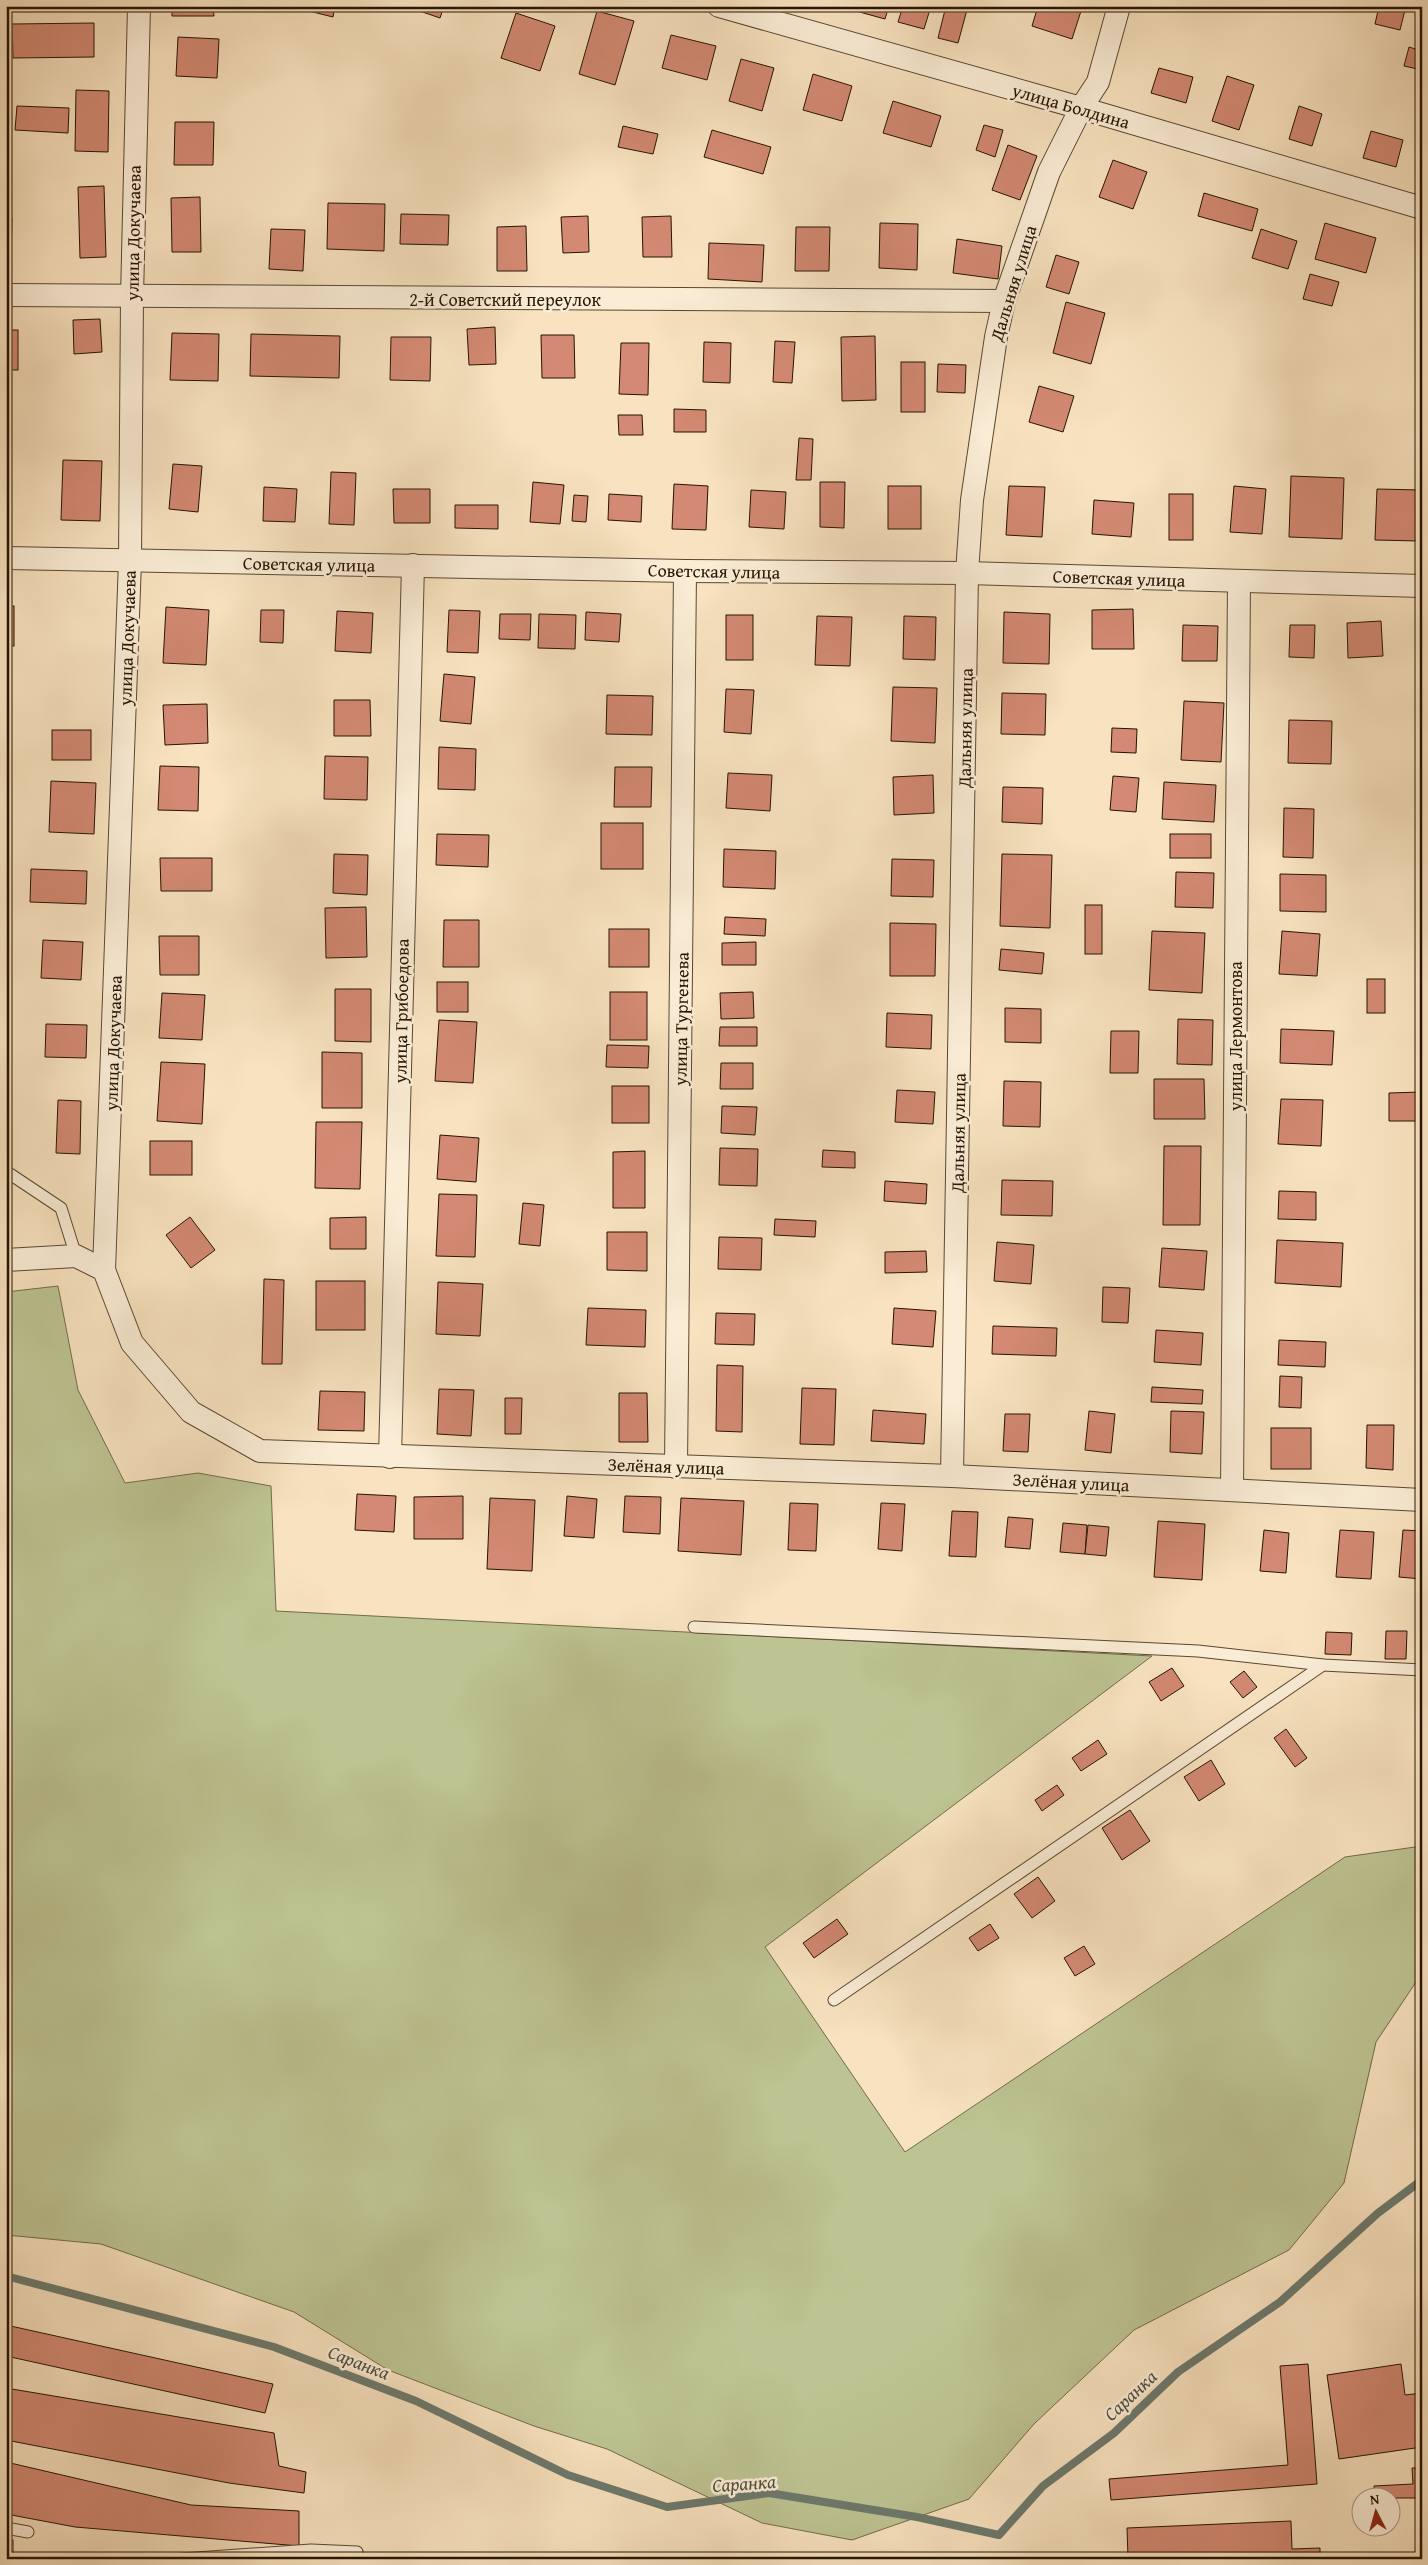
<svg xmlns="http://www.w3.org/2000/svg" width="1428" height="2565" font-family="'Gentium Book Plus',serif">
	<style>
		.green { fill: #bdc392; stroke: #726c4a }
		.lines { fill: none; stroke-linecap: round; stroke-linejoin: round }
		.stream { stroke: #6d796d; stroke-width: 8 }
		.building { fill: #d38973; stroke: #261402 }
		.service-casing { stroke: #5a4831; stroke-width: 13 }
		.minor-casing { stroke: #5a4831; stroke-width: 24 }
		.service { stroke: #faecd5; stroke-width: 11 }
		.minor { stroke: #faecd5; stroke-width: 22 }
		.labels { text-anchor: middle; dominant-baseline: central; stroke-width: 5; stroke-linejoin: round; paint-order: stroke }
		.street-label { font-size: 18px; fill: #261402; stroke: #faecd5 }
		.water-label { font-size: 19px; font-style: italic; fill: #504f41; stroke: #faecd5 }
	</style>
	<rect width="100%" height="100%" fill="#f8e2bf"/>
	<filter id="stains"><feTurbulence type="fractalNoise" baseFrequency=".004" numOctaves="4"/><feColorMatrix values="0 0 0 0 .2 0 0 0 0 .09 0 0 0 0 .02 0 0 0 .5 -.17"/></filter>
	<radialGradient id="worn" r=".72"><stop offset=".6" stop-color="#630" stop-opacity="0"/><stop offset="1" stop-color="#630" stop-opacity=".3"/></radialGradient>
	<!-- green -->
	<path class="green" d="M58 1286 78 1390 125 1483 198 1473 271 1486 276 1611 1152 1656 765 1947 905 2152 1345 1857 1422 1846V1973L1376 2042 1344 2183 1289 2250 1134 2330 1034 2424 969 2499 852 2540 762 2523 607 2449 534 2426 388 2370 294 2312 101 2244 6 2235V1292Z"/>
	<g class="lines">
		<!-- stream -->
		<path class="stream" d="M6 2276 274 2347 416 2401 568 2475 667 2507 769 2493 917 2517 999 2535 1043 2486 1114 2433 1178 2372 1280 2302 1378 2213 1422 2180"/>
	</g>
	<!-- building -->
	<g class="building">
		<path d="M172 6H213L214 16H172Z"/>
		<path d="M302 6H335L333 17 301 9Z"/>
		<path d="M405 6H444L440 18Z"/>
		<path d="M857 6H889L885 19 856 11Z"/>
		<path d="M903 6H931L924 29 898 22Z"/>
		<path d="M946 6H968L958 43 938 38Z"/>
		<path d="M1038 6H1066L1081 11 1072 39 1032 26Z"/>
		<path d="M1379 6H1406L1400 30 1375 24Z"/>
		<path d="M597 11 634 21 615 85 579 74Z"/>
		<path d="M516 13 555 26 540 71 501 58Z"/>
		<path d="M94 23V57L13 58 12 24Z"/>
		<path d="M671 35 716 46 707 80 662 68Z"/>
		<path d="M178 37 219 39 217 78 176 76Z"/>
		<path d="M1409 47 1422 51V70L1404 66Z"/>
		<path d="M741 59 774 68 762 111 729 101Z"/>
		<path d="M1159 68 1193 77 1186 103 1151 93Z"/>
		<path d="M813 74 852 86 842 121 803 110Z"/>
		<path d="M1227 76 1254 85 1239 130 1212 121Z"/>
		<path d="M76 90 109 91 108 152 75 151Z"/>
		<path d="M893 101 941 116 931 147 883 133Z"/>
		<path d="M17 106 69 108 68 133 15 130Z"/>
		<path d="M1299 106 1322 114 1312 146 1289 139Z"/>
		<path d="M175 122H214L213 165H174Z"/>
		<path d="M984 125 1003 130 995 157 976 150Z"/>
		<path d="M623 126 658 134 653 154 618 147Z"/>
		<path d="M712 130 771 147 763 174 704 157Z"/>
		<path d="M1371 131 1403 140 1396 167 1363 158Z"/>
		<path d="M1008 145 1037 156 1020 200 992 190Z"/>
		<path d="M1113 160 1147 172 1133 209 1099 197Z"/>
		<path d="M104 186 106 257 80 258 78 187Z"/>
		<path d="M1204 193 1258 209 1252 231 1198 216Z"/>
		<path d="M200 197 201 252H172L171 198Z"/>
		<path d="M328 203 385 204 384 251 327 249Z"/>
		<path d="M401 214 449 215 448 245 400 244Z"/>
		<path d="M588 216 589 252 563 253 561 217Z"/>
		<path d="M671 216 672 257H643L642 217Z"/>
		<path d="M6 218H12L11 258 6 257Z"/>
		<path d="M880 223 918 224 917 270 879 268Z"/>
		<path d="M1325 223 1376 238 1366 273 1315 259Z"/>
		<path d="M526 226 527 271H497V227Z"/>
		<path d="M796 227H830L829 271H795Z"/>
		<path d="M271 229 305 230 303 271 269 269Z"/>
		<path d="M1261 229 1297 241 1288 269 1252 258Z"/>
		<path d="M957 239 1002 246 998 279 953 273Z"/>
		<path d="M709 243 764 245 762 282 708 279Z"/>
		<path d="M1056 255 1079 262 1069 294 1046 287Z"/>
		<path d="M1310 274 1339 282 1332 306 1303 299Z"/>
		<path d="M1066 302 1105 313 1091 364 1053 353Z"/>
		<path d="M100 319 102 352 74 354 73 320Z"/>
		<path d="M495 327 496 364 469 365 467 329Z"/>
		<rect x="6" y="330" width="12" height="40"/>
		<path d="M172 333 219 334 218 381 170 380Z"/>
		<path d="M251 334 340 336 339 378 250 376Z"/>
		<path d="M541 335H574L575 378H542Z"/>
		<path d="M875 336 876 400 842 401 841 337Z"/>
		<path d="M391 337H431L430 381 390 380Z"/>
		<path d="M775 341 795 342 792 383 773 382Z"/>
		<path d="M704 342 731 343 730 383 703 382Z"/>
		<path d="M621 343H649L648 395 619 394Z"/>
		<rect x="901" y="362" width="24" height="50"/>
		<path d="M938 364 966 365 965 393 937 392Z"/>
		<path d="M1039 386 1074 396 1063 432 1029 422Z"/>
		<path d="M674 409 706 410V432H674Z"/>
		<path d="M618 415H642L643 435H619Z"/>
		<path d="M799 438 813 439 811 480H796Z"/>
		<path d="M63 460 102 461 100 521 61 520Z"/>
		<path d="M173 464 202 466 198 512 169 509Z"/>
		<path d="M331 472 356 473 354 525 329 524Z"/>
		<path d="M1291 476 1344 478 1342 539 1289 537Z"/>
		<path d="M533 482 564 485 560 524 530 522Z"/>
		<path d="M820 482H845L844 528 820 527Z"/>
		<path d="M674 484 708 486 706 530 672 529Z"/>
		<rect x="888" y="486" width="33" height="43"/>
		<path d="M1009 486 1045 487 1042 537 1006 535Z"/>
		<path d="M1234 486 1266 489 1262 534 1230 532Z"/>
		<path d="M264 487 297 489 295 522 263 521Z"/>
		<path d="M393 489H430V523H394Z"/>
		<path d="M1377 489 1421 490 1419 541 1375 540Z"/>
		<path d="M751 490 786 492 784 529 749 527Z"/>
		<path d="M609 494 642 496 641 522 608 520Z"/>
		<rect x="1169" y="494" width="24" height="46"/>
		<path d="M574 495 588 496 586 522 572 521Z"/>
		<path d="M1094 500 1134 503 1131 537 1092 534Z"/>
		<path d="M455 505H498V529L455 528Z"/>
		<rect x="6" y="606" width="8" height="40"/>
		<path d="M166 607 209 610 206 665 163 663Z"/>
		<path d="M1133 609 1134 649H1092V610Z"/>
		<path d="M261 610H284L283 643 260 642Z"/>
		<path d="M449 610 480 611 478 653 447 652Z"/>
		<path d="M337 611 373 613 371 653 335 651Z"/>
		<path d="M586 612 621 614 619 642 585 640Z"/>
		<path d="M1004 612 1050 614 1049 664 1003 663Z"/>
		<path d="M500 614H531L530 640 499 639Z"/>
		<path d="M539 614 576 615 575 649 538 648Z"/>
		<rect x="726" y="615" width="27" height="45"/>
		<path d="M817 616 852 617 850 666 815 665Z"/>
		<path d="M904 616 936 617 935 660 903 659Z"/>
		<path d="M1381 621 1383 656 1348 658 1347 623Z"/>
		<path d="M1183 625 1218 626 1217 661H1182Z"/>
		<path d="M1290 625H1315L1314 658 1289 657Z"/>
		<path d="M444 674 475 677 471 724 440 721Z"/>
		<path d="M893 687 937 688 935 743 891 741Z"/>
		<path d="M726 689 754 690 751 734 724 732Z"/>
		<path d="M1002 693 1046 694 1045 735 1001 734Z"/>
		<path d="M607 695 653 696 652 735 606 734Z"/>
		<path d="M334 700H370L371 736H334Z"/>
		<path d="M1184 701 1224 703 1221 762 1181 760Z"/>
		<path d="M207 704 208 743 165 745 163 705Z"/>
		<path d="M1289 720 1332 721 1331 764 1288 763Z"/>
		<path d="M1112 728 1137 729 1136 753 1111 752Z"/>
		<rect x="52" y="730" width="39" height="30"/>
		<path d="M439 747 476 749 475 790 438 789Z"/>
		<path d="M325 756 368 757 367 800 324 799Z"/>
		<path d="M160 766 199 767 198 811 158 810Z"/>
		<path d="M615 767H652L651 807H614Z"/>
		<path d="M728 773 772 775 770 811 726 808Z"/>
		<path d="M933 775 934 813 894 815 893 777Z"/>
		<path d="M1113 776 1139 778 1136 812 1110 810Z"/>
		<path d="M51 781 96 783 94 834 49 832Z"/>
		<path d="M1164 782 1216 785 1214 822 1162 819Z"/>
		<path d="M1003 787 1043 788 1042 824 1002 822Z"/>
		<path d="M1284 808 1314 809 1313 858 1283 857Z"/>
		<rect x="601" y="823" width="42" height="46"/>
		<path d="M437 834 489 835 488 867 436 865Z"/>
		<rect x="1170" y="834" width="41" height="24"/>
		<path d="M724 849 776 851 775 889 723 887Z"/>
		<path d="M334 854 368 855 367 895 333 893Z"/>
		<path d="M1002 854 1052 855 1050 928 1000 926Z"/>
		<path d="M160 858H212V891H161Z"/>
		<path d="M892 859 934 860 933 897 891 896Z"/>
		<path d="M31 869 87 871 86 904 30 902Z"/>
		<path d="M1176 872 1214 873 1213 908 1175 907Z"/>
		<path d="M1280 874 1326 875V912L1280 911Z"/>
		<rect x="1085" y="905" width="17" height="49"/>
		<path d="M366 907 367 957 326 958 325 908Z"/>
		<path d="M725 917 766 919 765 936 724 934Z"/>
		<path d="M444 920H479V967H443Z"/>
		<path d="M890 923 936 924 935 976H890Z"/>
		<rect x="609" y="929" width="40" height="38"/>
		<path d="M1152 931 1205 933 1202 993 1149 990Z"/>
		<path d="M1282 931 1320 934 1317 976 1279 974Z"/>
		<path d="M159 936H199V975H160Z"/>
		<path d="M43 940 83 942 81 980 41 978Z"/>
		<path d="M756 942V965H722V943Z"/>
		<path d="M1001 949 1044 953 1042 974 999 970Z"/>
		<rect x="1367" y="979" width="18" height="34"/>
		<rect x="437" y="982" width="31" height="30"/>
		<path d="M335 989H371V1042L335 1041Z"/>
		<rect x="610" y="992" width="37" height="48"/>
		<path d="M753 992 754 1018 721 1019 720 993Z"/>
		<path d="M162 993 205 995 202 1040 159 1038Z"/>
		<path d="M1005 1008 1041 1009V1043L1005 1042Z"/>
		<path d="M887 1013 932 1015 931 1049 886 1047Z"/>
		<path d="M1178 1019 1213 1020 1212 1065 1177 1064Z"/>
		<path d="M439 1020 477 1022 473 1083 435 1081Z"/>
		<path d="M46 1024 87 1025 86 1058 45 1057Z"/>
		<path d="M720 1027H757V1046H719Z"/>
		<path d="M1281 1029 1334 1031 1332 1065 1280 1063Z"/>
		<path d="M1111 1031H1139L1138 1073H1110Z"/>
		<path d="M607 1045 649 1046 648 1068 606 1067Z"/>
		<path d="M322 1052 362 1053V1108H322Z"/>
		<path d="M161 1062 205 1064 202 1124 157 1121Z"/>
		<path d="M721 1063H753V1089H720Z"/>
		<path d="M1154 1079H1204L1205 1119H1154Z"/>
		<path d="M1004 1081 1041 1082 1040 1127 1003 1126Z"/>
		<rect x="612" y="1086" width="37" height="37"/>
		<path d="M897 1090 935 1092 933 1124 895 1122Z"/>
		<path d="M1420 1092V1121H1389V1093Z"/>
		<path d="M1281 1099 1323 1100 1321 1146 1278 1144Z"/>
		<path d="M58 1100 81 1101 80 1154 56 1153Z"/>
		<path d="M722 1106 757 1107 755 1135 721 1133Z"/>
		<path d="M316 1122H362L360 1189 315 1188Z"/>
		<path d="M440 1135 479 1138 476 1182 437 1179Z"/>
		<rect x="150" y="1141" width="42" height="34"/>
		<path d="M1164 1146H1201L1200 1225H1163Z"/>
		<path d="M720 1148 758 1149 757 1186 719 1185Z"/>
		<path d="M823 1150 855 1152V1168L822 1167Z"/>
		<path d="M645 1151V1208H613V1152Z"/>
		<path d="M1002 1180 1053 1181 1052 1216 1001 1215Z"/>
		<path d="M885 1181 927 1184 926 1204 884 1201Z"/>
		<path d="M1279 1191 1316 1192V1220L1278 1219Z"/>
		<path d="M439 1194 477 1195 475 1257 436 1256Z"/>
		<path d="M523 1203 544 1205 540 1246 519 1244Z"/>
		<path d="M190 1217 215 1250 191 1268 166 1235Z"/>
		<path d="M366 1217V1249H330V1218Z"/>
		<path d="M775 1219 816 1221 815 1237 774 1235Z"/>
		<path d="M607 1232H647V1271L607 1270Z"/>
		<path d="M719 1237 762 1238 761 1270 718 1269Z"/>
		<path d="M1277 1240 1343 1243 1341 1287 1275 1283Z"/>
		<path d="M997 1242 1034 1245 1031 1284 994 1281Z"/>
		<path d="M1162 1248 1207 1251 1204 1290 1159 1287Z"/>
		<path d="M926 1251 927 1272 885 1273V1252Z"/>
		<path d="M264 1279 284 1280 282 1364H262Z"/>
		<rect x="316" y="1281" width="49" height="49"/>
		<path d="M438 1282 483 1284 480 1336 436 1334Z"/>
		<path d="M1103 1287 1130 1288 1128 1323 1102 1322Z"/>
		<path d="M588 1308 646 1310 645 1347 586 1345Z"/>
		<path d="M894 1308 936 1311 933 1347 892 1344Z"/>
		<path d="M716 1313 755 1314 754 1345 715 1344Z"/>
		<path d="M993 1326 1057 1328 1056 1356 992 1354Z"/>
		<path d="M1156 1330 1203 1333 1201 1365 1154 1362Z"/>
		<path d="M1279 1340 1326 1342 1325 1367 1278 1365Z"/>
		<path d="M717 1365 743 1366 742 1432 716 1431Z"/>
		<path d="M1280 1376 1302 1377 1301 1408 1279 1407Z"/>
		<path d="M1152 1387 1203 1390 1202 1404 1151 1402Z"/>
		<path d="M802 1388 836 1389 834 1445 800 1444Z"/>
		<path d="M439 1389 474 1390 471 1436 437 1434Z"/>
		<path d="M320 1391 365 1392 364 1431 318 1430Z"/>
		<path d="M619 1393H647L648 1442H619Z"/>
		<path d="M505 1398H522L521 1434H505Z"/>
		<path d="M873 1410 926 1414 924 1444 871 1441Z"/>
		<path d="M1089 1411 1115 1414 1111 1453 1085 1450Z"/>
		<path d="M1171 1411 1204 1412 1202 1454 1170 1452Z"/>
		<path d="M1005 1414H1030L1028 1452 1003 1451Z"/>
		<path d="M1367 1425H1394L1393 1470 1366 1468Z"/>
		<rect x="1271" y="1428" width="40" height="41"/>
		<path d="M357 1494 396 1496 394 1532 355 1530Z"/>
		<path d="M463 1496V1539H414V1497Z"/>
		<path d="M567 1496 597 1499 594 1538 564 1536Z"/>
		<path d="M625 1496 661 1497 660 1534 623 1532Z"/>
		<path d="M490 1498 535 1500 532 1571 487 1569Z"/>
		<path d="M681 1498 744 1501 741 1555 678 1551Z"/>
		<path d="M790 1503 818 1504 816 1551 788 1550Z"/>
		<path d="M881 1503 905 1504 902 1551 878 1549Z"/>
		<path d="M952 1511 978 1512 976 1557 949 1556Z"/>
		<path d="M1008 1517 1033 1519 1030 1549 1005 1547Z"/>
		<path d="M1158 1521 1205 1524 1202 1580 1154 1577Z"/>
		<path d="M1063 1523 1087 1525 1085 1554 1060 1552Z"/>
		<path d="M1088 1525 1109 1527 1106 1556 1085 1554Z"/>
		<path d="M1264 1530 1289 1533 1286 1573 1260 1571Z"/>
		<path d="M1340 1530 1374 1532 1371 1579 1336 1577Z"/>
		<path d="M1403 1530 1422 1531V1579L1399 1577Z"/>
		<path d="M1386 1631H1407L1406 1659H1385Z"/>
		<path d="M1326 1632 1352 1633 1351 1655 1325 1654Z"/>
		<path d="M1172 1668 1184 1686 1161 1701 1149 1682Z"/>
		<path d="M1244 1671 1257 1687 1243 1698 1230 1682Z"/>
		<path d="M1286 1729 1307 1758 1295 1767 1274 1738Z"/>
		<path d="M1098 1740 1107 1754 1081 1771 1072 1758Z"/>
		<path d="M1211 1760 1225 1784 1199 1801 1184 1777Z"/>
		<path d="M1057 1785 1064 1795 1042 1811 1035 1800Z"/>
		<path d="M1130 1810 1150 1841 1122 1860 1102 1828Z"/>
		<path d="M1038 1877 1055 1901 1032 1918 1014 1894Z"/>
		<path d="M837 1919 848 1934 814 1958 803 1943Z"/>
		<path d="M990 1924 999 1938 978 1951 969 1938Z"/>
		<path d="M1084 1946 1095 1964 1075 1976 1064 1958Z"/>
		<path d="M6 2325 273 2384 265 2413 6 2356Z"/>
		<path d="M1308 2364 1317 2484 1111 2500 1109 2479 1288 2465 1280 2366Z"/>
		<path d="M1401 2364 1405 2395 1422 2393V2447L1339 2459 1327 2375Z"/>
		<path d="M6 2388 274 2433 279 2466 306 2472 304 2493 229 2483 6 2440Z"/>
		<path d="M6 2462 191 2505 299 2511V2546L75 2527 6 2514Z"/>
		<path d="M1412 2468H1422V2498H1375L1374 2486 1413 2484Z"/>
		<path d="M1291 2521 1292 2549 1320 2548V2559L1128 2558 1127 2528Z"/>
		<rect x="6" y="2540" width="7" height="19"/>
	</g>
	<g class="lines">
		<!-- service casing -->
		<g class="service-casing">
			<g id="service">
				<path d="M7 1172 61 1208 76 1256"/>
				<path d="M694 1627 1198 1651 1323 1665 1422 1670"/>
				<path d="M834 2000 1323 1665"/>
				<path d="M6 2528 28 2532"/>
				<path d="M182 2559 311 2550 357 2552"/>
			</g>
		</g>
		<!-- minor casing -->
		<g class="minor-casing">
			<g id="minor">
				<path d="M719 6 1081 108 1422 208"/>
				<path d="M6 295 1004 301"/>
				<path d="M6 558 685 571 967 573 1422 586"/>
				<path d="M6 1260 76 1256 104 1270 132 1343 191 1412 260 1451 952 1476 1422 1500"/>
				<path d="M104 1270 130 561 132 297 139 6"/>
				<path d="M390 1457 413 565"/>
				<path d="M676 1467 685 571"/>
				<path d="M952 1476 967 573 972 500 996 337 1004 301 1049 172 1081 108 1098 82 1119 6"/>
				<path d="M1232 1490 1239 582"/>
			</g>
		</g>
		<!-- service -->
		<use href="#service" class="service"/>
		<!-- minor -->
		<use href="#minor" class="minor"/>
	</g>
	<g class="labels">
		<!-- street labels -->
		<g class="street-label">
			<text transform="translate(1071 106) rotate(16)">улица Болдина</text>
			<text transform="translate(133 233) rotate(-89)">улица Докучаева</text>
			<text transform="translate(1013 283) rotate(-73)">Дальняя улица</text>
			<text x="505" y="299">2-й Советский переулок</text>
			<text transform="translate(309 564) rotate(1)">Советская улица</text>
			<text transform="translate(714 571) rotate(1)">Советская улица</text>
			<text transform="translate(1119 578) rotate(2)">Советская улица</text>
			<text transform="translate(127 638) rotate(-88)">улица Докучаева</text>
			<text transform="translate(965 728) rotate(-89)">Дальняя улица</text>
			<text transform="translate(401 1011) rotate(-89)">улица Грибоедова</text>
			<text transform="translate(681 1019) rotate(-89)">улица Тургенева</text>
			<text transform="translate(1235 1036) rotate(-90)">улица Лермонтова</text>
			<text transform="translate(113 1043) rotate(-88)">улица Докучаева</text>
			<text transform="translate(958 1133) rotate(-89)">Дальняя улица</text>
			<text transform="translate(666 1466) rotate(2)">Зелёная улица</text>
			<text transform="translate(1071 1482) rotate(3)">Зелёная улица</text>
		</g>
		<!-- water labels -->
		<g class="water-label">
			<text transform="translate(359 2362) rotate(21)">Саранка</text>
			<text transform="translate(1130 2395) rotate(-43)">Саранка</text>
			<text transform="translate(744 2483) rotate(-4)">Саранка</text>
		</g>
	</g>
	<!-- margin -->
	<rect width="1428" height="2565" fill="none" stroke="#f8e2bf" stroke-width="25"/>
	<rect x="8" y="8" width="1413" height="2550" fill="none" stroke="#261402" stroke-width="2.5"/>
	<rect x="12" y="12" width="1403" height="2540" fill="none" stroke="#261402"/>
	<!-- north arrow -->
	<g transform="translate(1376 2512) rotate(354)"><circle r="24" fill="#faecd5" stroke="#a59681"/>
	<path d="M0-4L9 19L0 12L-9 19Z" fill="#8f2418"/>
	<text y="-8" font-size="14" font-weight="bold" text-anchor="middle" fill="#261402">N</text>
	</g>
	<rect width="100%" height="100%" filter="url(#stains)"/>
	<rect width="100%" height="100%" fill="url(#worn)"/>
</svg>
